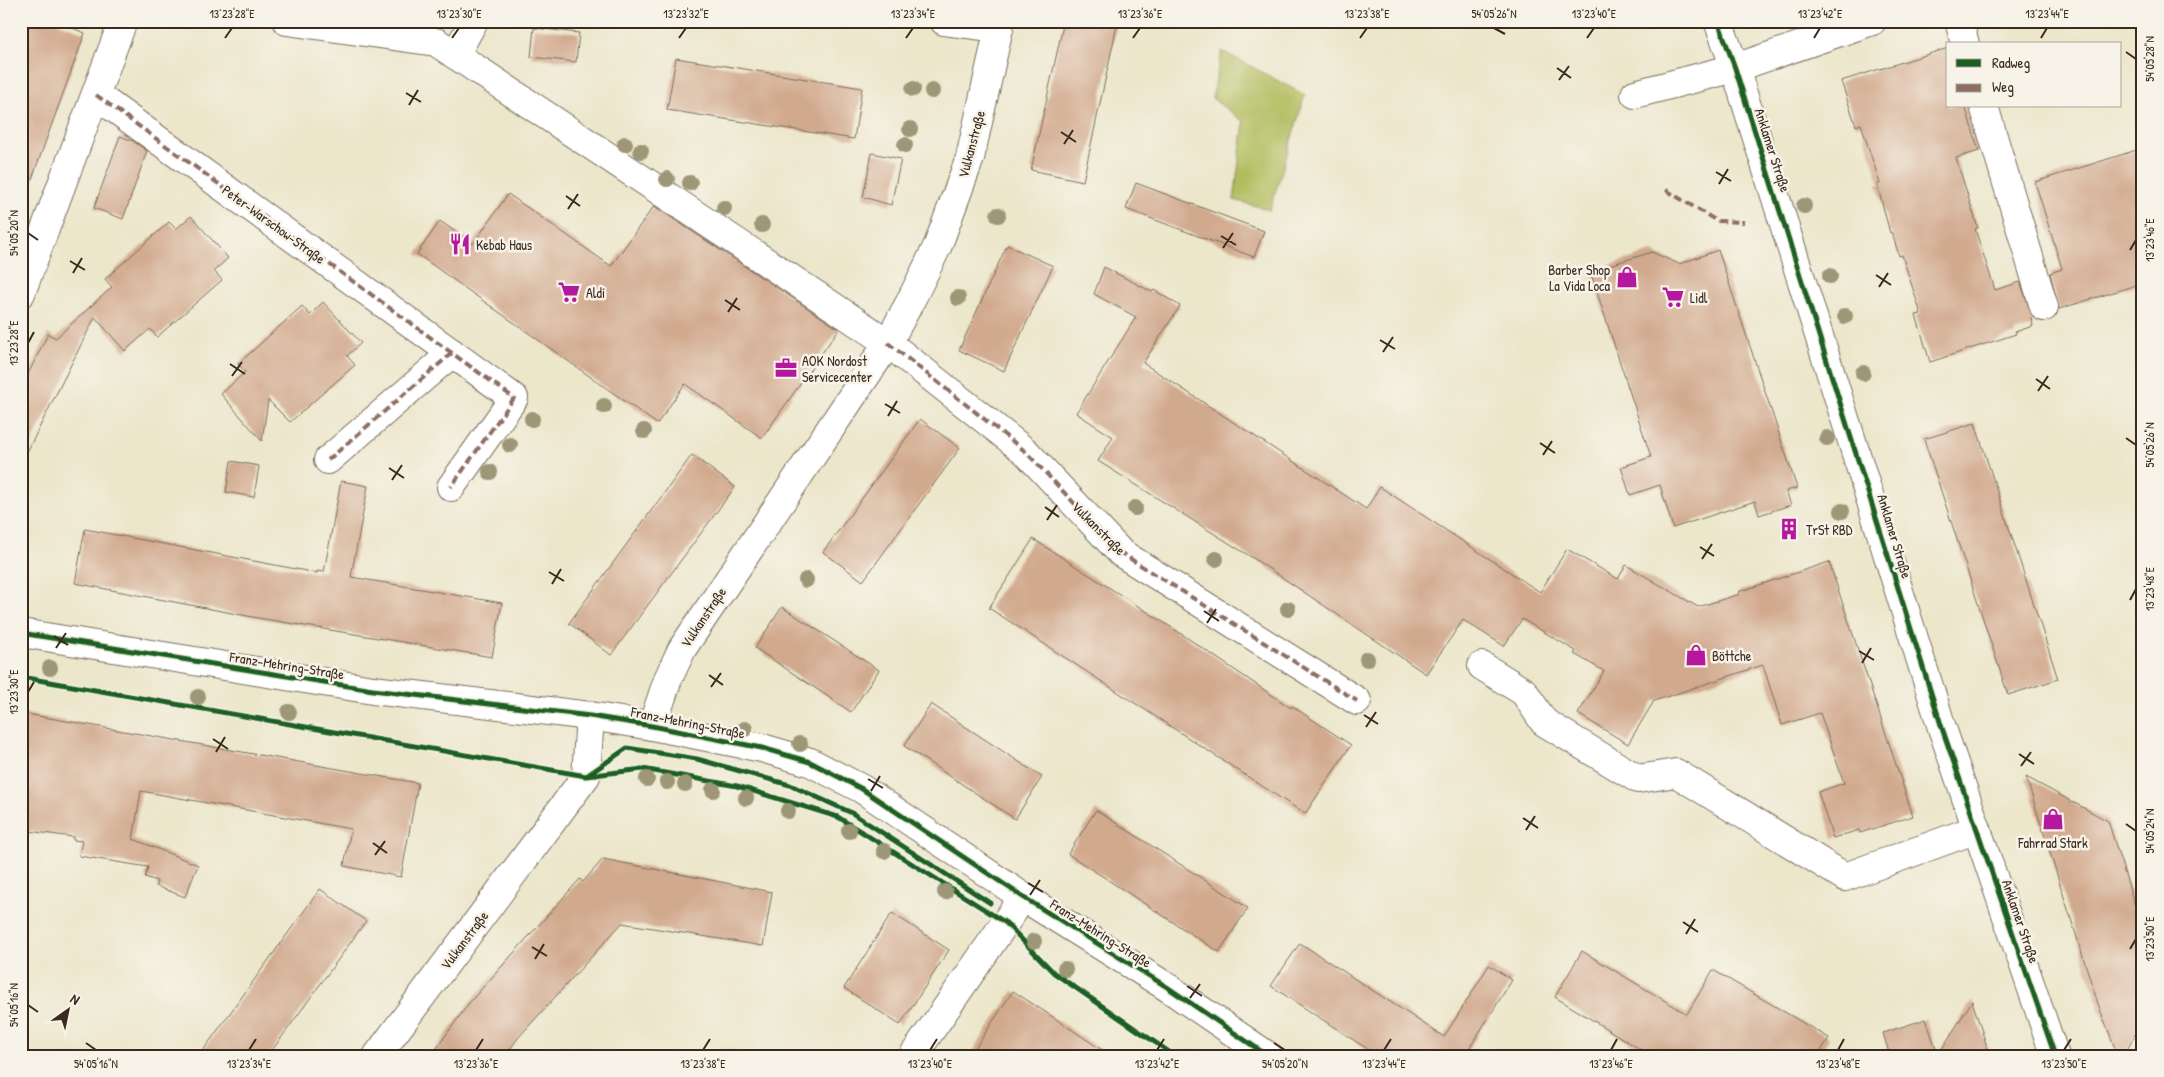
<svg xmlns="http://www.w3.org/2000/svg" width="2164" height="1077" font-family="'Patrick Hand',sans-serif">
	<style>
		.green { fill: #b1bd5f; stroke: #76743e }
		.building { fill: #d1a98d }
		.lines { fill: none; stroke-linecap: round; stroke-linejoin: round }
		.minor-casing { stroke: #796c5b; stroke-width: 30 }
		.major-casing { stroke: #796c5b; stroke-width: 30 }
		.minor { stroke: #fff; stroke-width: 28 }
		.major { stroke: #fff; stroke-width: 28 }
		.quiet { stroke: #8d6e63; stroke-width: 4; stroke-dasharray: 8 4; stroke-linecap: butt }
		.cycleway-casing { stroke: #f7f3e8; stroke-width: 8 }
		.cycleway { stroke: #1b5e20; stroke-width: 5 }
		.tree { fill: #9e9777 }
		.ticks { fill: none; stroke: #3b2a1e; stroke-width: 2 }
		.labels { text-anchor: middle; dominant-baseline: central; stroke-width: 5; stroke-linejoin: round; paint-order: stroke }
		.street-label { font-size: 14px; fill: #3b2a1e; stroke: #f7f3e8 }
		.poi-label { font-size: 14px; fill: #3b2a1e; stroke: #f7f3e8; text-anchor: start }
		.neatline { fill: none; stroke: #3b2a1e; stroke-width: 2 }
		.ticks-label { font-size: 12px; text-anchor: middle; fill: #3b2a1e }
	</style>
	<rect width="100%" height="100%" fill="#f7f3e8"/>
	<filter id="ink" filterUnits="userSpaceOnUse"><feTurbulence type="fractalNoise" baseFrequency=".02" numOctaves="2"/><feDisplacementMap in="SourceGraphic" scale="10" xChannelSelector="R" yChannelSelector="G"/><feConvolveMatrix kernelMatrix="1 2 1 2 8 2 1 2 1" color-interpolation-filters="sRGB"/></filter>
	<filter id="wash" filterUnits="userSpaceOnUse"><feTurbulence type="fractalNoise" baseFrequency=".0096" numOctaves="4" result="noise"/><feDisplacementMap in="SourceGraphic" scale="20" xChannelSelector="R" yChannelSelector="G"/><feGaussianBlur stdDeviation="1.12" result="paint"/><feColorMatrix in="noise" values="0 0 0 0 0 0 0 0 0 0 0 0 0 0 0 0 0 1.4 0 .05"/><feComposite in="paint" operator="in"/></filter>
	<g filter="url(#wash)">
		<rect width="100%" height="100%" fill="#ece6cb"/>
		<!-- green -->
		<path class="green" d="M1222 51 1305 95 1270 210 1234 200 1244 122 1212 98Z"/>
		<g id="blocks">
			<!-- building -->
			<g class="building">
				<path d="M31 21H54L85 33 25 198H21V48Z"/>
				<path d="M1064 21H1118L1083 181 1031 170Z"/>
				<path d="M534 28 579 33 576 62 531 57Z"/>
				<path d="M1948 48V106H1965L1979 151 1956 158 1978 228 1975 229 1995 290 2020 282 2033 317 2031 318 2033 326 2015 332 2016 334 1930 362 1916 315 1921 314 1902 255 1899 256 1892 233H1890L1877 184H1880L1861 124 1856 126 1841 81Z"/>
				<path d="M676 58 862 88 854 139 667 110Z"/>
				<path d="M120 136 133 141 147 151 123 219 94 208Z"/>
				<path d="M2143 148V283L2059 309 2050 273 2062 269 2035 182Z"/>
				<path d="M872 153 901 159 891 205 863 197Z"/>
				<path d="M1136 183 1264 231 1254 257 1126 209Z"/>
				<path d="M508 194 611 266 654 206 839 329 762 438 685 384 657 424 417 254 440 221 473 244Z"/>
				<path d="M191 216 228 258 214 271 222 280 157 337 150 329 125 351 95 317 21 464V388L48 334 56 338 112 287 105 279 169 222 176 229Z"/>
				<path d="M1007 245 1053 266 1004 371 959 350Z"/>
				<path d="M1718 250 1797 488 1786 491 1791 505 1759 515 1755 501 1673 528 1660 485 1630 495 1621 467 1651 457 1590 271 1652 252 1679 264Z"/>
				<path d="M1104 267 1152 292 1154 290 1180 306 1143 363 1366 509 1380 487 1540 592 1567 549 1618 579 1626 565 1698 607 1740 594 1738 592 1829 562 1913 816 1860 833 1859 830 1833 838 1818 792 1844 783 1820 713 1782 725 1763 665 1654 701 1628 744 1578 714 1604 671 1574 654 1576 651 1522 619 1504 646 1463 620 1426 674 1256 560 1098 461 1113 437 1076 413 1136 317 1094 294Z"/>
				<path d="M323 302 361 343 347 356 355 365 290 422 268 400 262 441 221 394 245 372 238 364 302 306 310 315Z"/>
				<path d="M920 419 960 448 863 581 823 552Z"/>
				<path d="M1975 423 2058 679 2008 695 1924 439Z"/>
				<path d="M692 455 735 487 611 655 569 623Z"/>
				<path d="M231 461 259 466 254 497 226 492Z"/>
				<path d="M341 481 368 486 351 577 502 603 492 657 258 618 75 583 85 529 317 573V571L324 572Z"/>
				<path d="M1033 539 1174 629 1291 708 1292 706 1351 745 1305 814 989 608Z"/>
				<path d="M782 607 879 670 851 712 755 648Z"/>
				<path d="M931 704 1042 777 1015 819 904 746Z"/>
				<path d="M21 713 418 783 401 877 344 866 351 829 141 791 133 839 198 865 185 897 156 886 157 881 145 877 148 867 79 856 82 841 73 840V837L21 830Z"/>
				<path d="M2026 777 2108 821 2135 906 2143 904V1019L2124 1056H2118L2098 1004Z"/>
				<path d="M1096 810 1248 908 1219 952 1068 854Z"/>
				<path d="M603 859 772 892 763 946 622 923 518 1038 505 1056H431L469 1003 580 879 583 882Z"/>
				<path d="M320 889 366 921 340 957 268 1056H199Z"/>
				<path d="M892 913 949 950 900 1025 844 988Z"/>
				<path d="M1300 943 1444 1037 1489 965 1512 980 1467 1052 1473 1056H1378L1271 986Z"/>
				<path d="M1582 951 1687 1014 1713 970 1829 1038 1818 1056H1651L1555 997Z"/>
				<path d="M1013 991 1062 1023 1111 1056H970Z"/>
				<path d="M1972 1001 1990 1056H1890L1883 1033 1926 1019 1938 1055Z"/>
			</g>
		</g>
	</g>
	<g filter="url(#ink)">
		<use href="#blocks" fill-opacity="0" stroke="#796c5b" stroke-width="1"/>
		<g class="lines">
			<!-- minor casing -->
			<g class="minor-casing">
				<g id="minor">
					<path d="M287 21 436 42 888 343 1026 452 1121 553 1357 701"/>
					<path d="M944 21 999 28"/>
					<path d="M1959 21 1965 44"/>
					<path d="M455 55 474 21"/>
					<path d="M1635 94 1735 68 1872 21"/>
					<path d="M96 95 514 398 451 487"/>
					<path d="M1984 106 2044 307"/>
					<path d="M21 293 123 21"/>
					<path d="M328 460 452 353"/>
					<path d="M21 633 373 690 590 716 652 726 762 748 810 762 862 789 1023 897 1167 987 1268 1056"/>
					<path d="M1482 666 1524 692 1544 722 1638 779 1676 773 1845 877 1977 829"/>
					<path d="M652 726 668 679 682 649 888 343 911 300 938 245 970 158 999 28 998 21"/>
					<path d="M377 1056 586 776 590 716"/>
					<path d="M913 1056 1023 897"/>
				</g>
			</g>
			<!-- major casing -->
			<g class="major-casing">
				<path id="major" d="M1718 21 1735 68 1942 728 2055 1056"/>
			</g>
			<!-- minor -->
			<use href="#minor" class="minor"/>
			<!-- major -->
			<use href="#major" class="major"/>
			<!-- quiet -->
			<g class="quiet">
				<path d="M96 95 514 398 451 487"/>
				<path d="M1666 190 1717 221 1744 222"/>
				<path d="M888 343 1026 452 1121 553 1357 701"/>
				<path d="M328 460 452 353"/>
			</g>
			<!-- cycleway casing -->
			<g class="cycleway-casing">
				<g id="cycleway">
					<path d="M1718 21 1735 68 1942 728 2055 1056"/>
					<path d="M21 633 373 690 590 716 652 726 762 748 810 762 862 789 1023 897 1167 987 1268 1056"/>
					<path d="M21 677 586 776 643 769 737 786 838 817 1006 923 1054 973 1175 1056"/>
					<path d="M588 775 627 748 697 759 790 785 852 813 990 903"/>
				</g>
			</g>
			<!-- cycleway -->
			<use href="#cycleway" class="cycleway"/>
		</g>
		<!-- trees -->
		<g class="tree">
			<circle cx="913" cy="89" r="8"/>
			<circle cx="932" cy="91" r="8"/>
			<circle cx="910" cy="129" r="8"/>
			<circle cx="625" cy="144" r="8"/>
			<circle cx="905" cy="145" r="8"/>
			<circle cx="641" cy="151" r="8"/>
			<circle cx="667" cy="179" r="8"/>
			<circle cx="690" cy="183" r="8"/>
			<circle cx="1804" cy="206" r="8"/>
			<circle cx="724" cy="208" r="8"/>
			<circle cx="998" cy="215" r="8"/>
			<circle cx="762" cy="225" r="8"/>
			<circle cx="1830" cy="276" r="8"/>
			<circle cx="958" cy="298" r="8"/>
			<circle cx="1845" cy="316" r="8"/>
			<circle cx="1863" cy="373" r="8"/>
			<circle cx="604" cy="406" r="8"/>
			<circle cx="532" cy="419" r="8"/>
			<circle cx="644" cy="431" r="8"/>
			<circle cx="1827" cy="438" r="8"/>
			<circle cx="510" cy="445" r="8"/>
			<circle cx="490" cy="472" r="8"/>
			<circle cx="1135" cy="508" r="8"/>
			<circle cx="1842" cy="511" r="8"/>
			<circle cx="1216" cy="559" r="8"/>
			<circle cx="806" cy="580" r="8"/>
			<circle cx="1288" cy="609" r="8"/>
			<circle cx="1367" cy="659" r="8"/>
			<circle cx="50" cy="668" r="8"/>
			<circle cx="198" cy="697" r="8"/>
			<circle cx="289" cy="712" r="8"/>
			<circle cx="745" cy="729" r="8"/>
			<circle cx="800" cy="744" r="8"/>
			<circle cx="647" cy="779" r="8"/>
			<circle cx="667" cy="782" r="8"/>
			<circle cx="685" cy="784" r="8"/>
			<circle cx="713" cy="790" r="8"/>
			<circle cx="746" cy="798" r="8"/>
			<circle cx="788" cy="811" r="8"/>
			<circle cx="849" cy="831" r="8"/>
			<circle cx="884" cy="851" r="8"/>
			<circle cx="945" cy="892" r="8"/>
			<circle cx="1034" cy="941" r="8"/>
			<circle cx="1065" cy="969" r="8"/>
		</g>
	</g>
	<!-- ticks -->
	<path class="ticks" d="M1494 28 1505 34M225 38 232 28M452 38 459 28M679 38 686 28M906 38 913 28M1133 38 1140 28M1360 38 1367 28M1587 38 1594 28M1814 38 1820 28M2041 38 2047 28M2126 52 2136 59M1557 68 1571 78M1559 80 1569 66M406 93 421 102M409 105 418 90M1061 132 1076 142M1064 144 1073 130M1716 172 1731 181M1719 184 1728 169M566 196 580 206M568 209 578 194M28 233 38 240M1221 236 1236 245M1223 248 1233 233M2130 250 2136 240M70 261 85 270M73 273 82 258M1876 275 1891 285M1879 287 1888 273M725 300 740 310M728 312 737 298M1380 340 1395 349M28 343 34 332M1383 352 1393 337M230 364 245 374M232 376 242 362M2036 379 2050 389M2038 391 2048 376M885 404 900 413M888 416 897 401M2126 438 2136 445M1540 443 1555 453M1543 455 1552 441M389 468 404 478M392 480 402 465M1045 507 1059 517M1047 520 1057 505M1700 547 1714 556M1702 559 1712 544M549 572 564 581M552 584 561 569M2130 600 2136 589M1204 611 1219 621M1207 623 1216 609M54 636 68 645M56 648 66 633M1859 651 1874 660M1862 663 1871 648M709 675 723 685M711 687 721 673M28 692 34 682M1364 715 1378 724M1366 727 1376 712M213 739 228 749M216 752 225 737M2019 754 2034 764M2021 766 2031 752M868 779 883 788M871 791 880 776M1523 818 1538 828M2126 824 2136 831M1526 830 1535 816M373 843 387 853M375 855 385 841M1028 883 1043 892M1030 895 1040 880M1683 922 1698 932M1686 934 1695 919M532 947 547 956M2130 949 2136 939M535 959 544 944M1187 986 1202 996M1190 998 1200 984M28 1005 38 1012M86 1043 96 1050M1274 1043 1285 1050M249 1050 256 1039M476 1050 483 1039M703 1050 710 1039M930 1050 937 1039M1157 1050 1164 1039M1384 1050 1391 1039M1611 1050 1617 1039M1838 1050 1844 1039M2064 1050 2071 1039"/>
	<!-- icons -->
	<defs>
		<g id="restaurant-bare" transform="scale(1.725)"><path d="M-5-6h1v4h1v-4h1v4h1v-4h1v5L-1.5 .5V6h-2V.5L-5-1ZM5-6V6H3V1.5H1.5Q1.5-4 5-6Z" fill="#b5179e" stroke="#f7f3e8" stroke-width="2.5" paint-order="stroke"/></g>
		<g id="shop-bare" transform="scale(1.725)"><path d="M-5-2.5h2.3a2.7 3.5 0 0 1 5.4 0H5L5.5 6h-11ZM-1.5-2.5h3a1.5 2.3 0 0 0-3 0Z" fill="#b5179e" stroke="#f7f3e8" stroke-width="2.5" paint-order="stroke"/></g>
		<g id="supermarket-bare" transform="scale(1.725)"><path d="M-6-5.5h2.5l.6 2H6L4.5 2H-2.5L-4.4-4H-6ZM-1.5 3.2a1.3 1.3 0 1 0 .1 0ZM3 3.2a1.3 1.3 0 1 0 .1 0Z" fill="#b5179e" stroke="#f7f3e8" stroke-width="2.5" paint-order="stroke"/></g>
		<g id="office-bare" transform="scale(1.725)"><path d="M-6-3h4V-5.5h4V-3h4V5H-6ZM-1-4.5V-3h2v-1.5ZM-6 0V1H6V0Z" fill="#b5179e" stroke="#f7f3e8" stroke-width="2.5" paint-order="stroke"/></g>
		<g id="building-bare" transform="scale(1.725)"><path d="M-4-6H4V6H1V3H-1V6H-4ZM-2.5-4.3h1.7v1.8h-1.7ZM.8-4.3h1.7v1.8H.8ZM-2.5-1h1.7V.8h-1.7ZM.8-1h1.7V.8H.8Z" fill="#b5179e" stroke="#f7f3e8" stroke-width="2.5" paint-order="stroke"/></g>
	</defs>
	<g fill-rule="evenodd">
		<use href="#restaurant-bare" x="460" y="244"/>
		<use href="#shop-bare" x="1627" y="277"/>
		<use href="#supermarket-bare" x="569" y="292"/>
		<use href="#supermarket-bare" x="1673" y="297"/>
		<use href="#office-bare" x="786" y="368"/>
		<use href="#building-bare" x="1789" y="529"/>
		<use href="#shop-bare" x="1696" y="655"/>
		<use href="#shop-bare" x="2053" y="819"/>
	</g>
	<g class="labels">
		<!-- street labels -->
		<g class="street-label">
			<text transform="translate(971 144) rotate(-75)">Vulkanstraße</text>
			<text transform="translate(1773 150) rotate(72)">Anklamer Straße</text>
			<text transform="translate(274 224) rotate(36)">Peter-Warschow-Straße</text>
			<text transform="translate(1099 528) rotate(45)">Vulkanstraße</text>
			<text transform="translate(1895 536) rotate(73)">Anklamer Straße</text>
			<text transform="translate(703 617) rotate(-56)">Vulkanstraße</text>
			<text transform="translate(287 665) rotate(9)">Franz-Mehring-Straße</text>
			<text transform="translate(688 722) rotate(11)">Franz-Mehring-Straße</text>
			<text transform="translate(2021 921) rotate(71)">Anklamer Straße</text>
			<text transform="translate(1101 933) rotate(32)">Franz-Mehring-Straße</text>
			<text transform="translate(464 940) rotate(-53)">Vulkanstraße</text>
		</g>
		<!-- poi labels -->
		<g class="poi-label">
			<text x="476" y="244">Kebab Haus</text>
			<text x="1610" y="269" text-anchor="end">Barber Shop<tspan x="1610" dy="16">La Vida Loca</tspan></text>
			<text x="586" y="292">Aldi</text>
			<text x="1690" y="297">Lidl</text>
			<text x="802" y="360">AOK Nordost<tspan x="802" dy="16">Servicecenter</tspan></text>
			<text x="1806" y="529">TrSt RBD</text>
			<text x="1712" y="655">Böttche</text>
			<text x="2053" y="842" text-anchor="middle">Fahrrad Stark</text>
		</g>
	</g>
	<!-- margin -->
	<rect width="2164" height="1077" fill="none" stroke="#f7f3e8" stroke-width="55"/>
	<!-- legend -->
	<rect x="1946" y="42" width="175" height="65" fill="#f7f3e8" stroke="#aca397"/>
	<rect x="1956" y="59" width="25" height="8" fill="#1b5e20" stroke="#aca397"/>
	<text x="1992" y="68" font-size="15" fill="#3b2a1e">Radweg</text>
	<rect x="1956" y="84" width="25" height="8" fill="#8d6e63" stroke="#aca397"/>
	<text x="1992" y="92" font-size="15" fill="#3b2a1e">Weg</text>
	<!-- north arrow -->
	<g transform="translate(68 1010) rotate(33)" stroke="#f7f3e8" stroke-width="4" paint-order="stroke">
	<path d="M0-4L9 19L0 12L-9 19Z" fill="#3b2a1e"/>
	<text y="-8" font-size="14" font-weight="bold" text-anchor="middle" fill="#3b2a1e">N</text>
	</g>
	<rect x="28" y="28" width="2108" height="1022" class="neatline"/>
	<g class="ticks-label">
		<text x="232" y="18">13°23'28"E</text>
		<text x="459" y="18">13°23'30"E</text>
		<text x="686" y="18">13°23'32"E</text>
		<text x="913" y="18">13°23'34"E</text>
		<text x="1140" y="18">13°23'36"E</text>
		<text x="1367" y="18">13°23'38"E</text>
		<text x="1494" y="18">54°05'26"N</text>
		<text x="1594" y="18">13°23'40"E</text>
		<text x="1820" y="18">13°23'42"E</text>
		<text x="2047" y="18">13°23'44"E</text>
		<text transform="translate(2150 59) rotate(-90)" y="4">54°05'28"N</text>
		<text transform="translate(14 233) rotate(-90)" y="4">54°05'20"N</text>
		<text transform="translate(2150 240) rotate(-90)" y="4">13°23'46"E</text>
		<text transform="translate(14 343) rotate(-90)" y="4">13°23'28"E</text>
		<text transform="translate(2150 445) rotate(-90)" y="4">54°05'26"N</text>
		<text transform="translate(2150 589) rotate(-90)" y="4">13°23'48"E</text>
		<text transform="translate(14 692) rotate(-90)" y="4">13°23'30"E</text>
		<text transform="translate(2150 831) rotate(-90)" y="4">54°05'24"N</text>
		<text transform="translate(2150 939) rotate(-90)" y="4">13°23'50"E</text>
		<text transform="translate(14 1005) rotate(-90)" y="4">54°05'16"N</text>
		<text x="96" y="1068">54°05'16"N</text>
		<text x="249" y="1068">13°23'34"E</text>
		<text x="476" y="1068">13°23'36"E</text>
		<text x="703" y="1068">13°23'38"E</text>
		<text x="930" y="1068">13°23'40"E</text>
		<text x="1157" y="1068">13°23'42"E</text>
		<text x="1285" y="1068">54°05'20"N</text>
		<text x="1384" y="1068">13°23'44"E</text>
		<text x="1611" y="1068">13°23'46"E</text>
		<text x="1838" y="1068">13°23'48"E</text>
		<text x="2064" y="1068">13°23'50"E</text>
	</g>
</svg>
